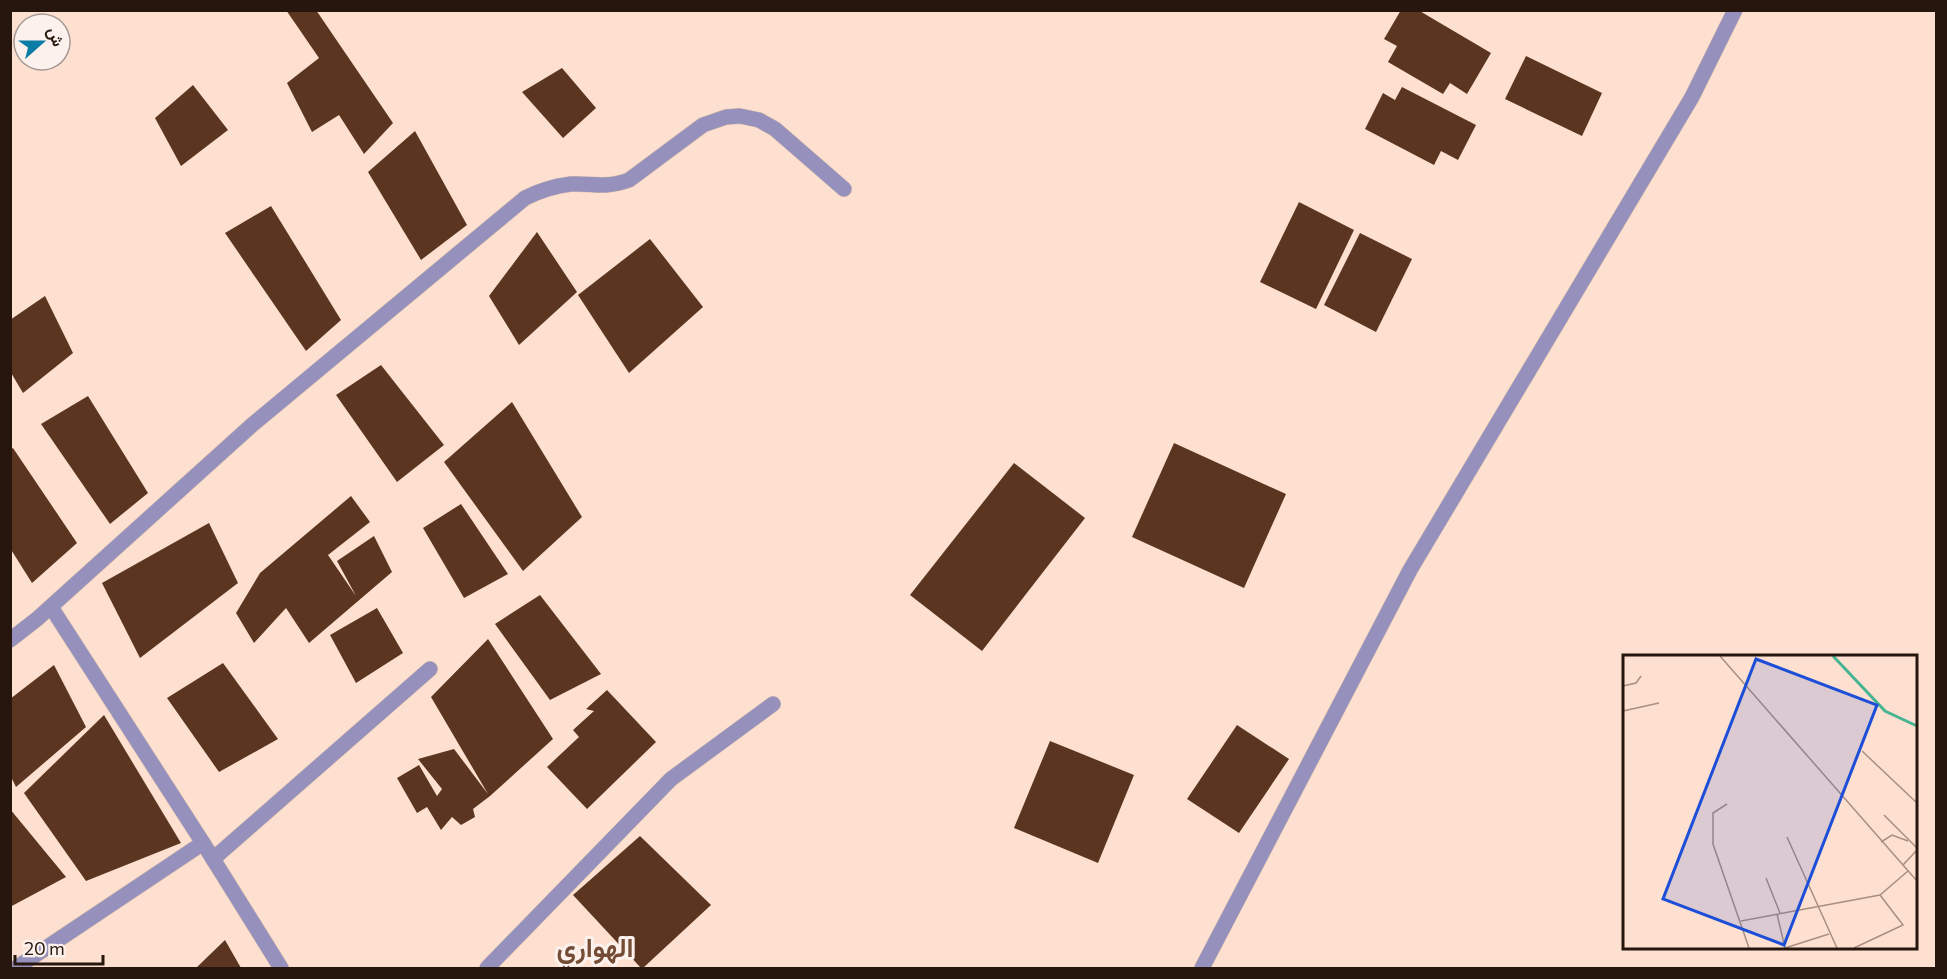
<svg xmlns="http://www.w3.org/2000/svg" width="1947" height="979" font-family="Commissioner,Vazirmatn,sans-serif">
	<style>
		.building { fill: #5b351f }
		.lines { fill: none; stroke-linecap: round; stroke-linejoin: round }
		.minor-casing { stroke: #d6bcad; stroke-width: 16 }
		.minor { stroke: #9691bc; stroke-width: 15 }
		.labels { text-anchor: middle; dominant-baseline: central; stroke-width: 6; stroke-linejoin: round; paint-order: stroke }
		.district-label { font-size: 27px; font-weight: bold; fill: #754d36; stroke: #fcf1ec }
		.inset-river { fill: none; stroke: #47b492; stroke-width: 3 }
		.inset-road { fill: none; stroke: #a78f82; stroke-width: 1.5 }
		.view { fill: #1d4ed8; fill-opacity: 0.15; stroke: #1d4ed8; stroke-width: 3 }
		.inset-edge { fill: none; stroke: #27160d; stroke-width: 3 }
	</style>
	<rect width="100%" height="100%" fill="#fde0d0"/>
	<!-- building -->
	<g class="building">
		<path d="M286 10H316L393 123 364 154 339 115 312 132 287 83 319 58Z"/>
		<path d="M1401 10H1418L1491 53 1467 94 1450 83 1443 94 1388 62 1397 46 1384 39Z"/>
		<path d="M1526 56 1602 93 1582 136 1505 99Z"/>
		<path d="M562 68 596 108 563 138 522 92Z"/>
		<path d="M193 85 228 130 181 166 155 118Z"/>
		<path d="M1402 87 1476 125 1458 160 1441 151 1434 165 1365 129 1383 93 1395 100Z"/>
		<path d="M415 131 467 225 421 260 368 172Z"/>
		<path d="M1299 202 1354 230 1316 309 1260 282Z"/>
		<path d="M271 206 341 320 306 351 225 233Z"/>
		<path d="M537 232 577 292 519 345 489 296Z"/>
		<path d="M1360 233 1412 259 1376 332 1324 305Z"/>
		<path d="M650 239 703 307 629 373 578 295Z"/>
		<path d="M45 296 73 353 23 393 10 371V320Z"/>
		<path d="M381 365 444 445 397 482 336 395Z"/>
		<path d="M88 396 148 493 110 524 41 424Z"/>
		<path d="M512 402 582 517 523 571 444 462Z"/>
		<path d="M1174 443 1286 494 1244 588 1132 537Z"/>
		<path d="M13 448 77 543 32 583 10 548V450Z"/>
		<path d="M1014 463 1085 518 982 651 910 595Z"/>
		<path d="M351 496 370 522 328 555 356 596 337 561 374 536 392 572 309 643 286 608 254 643 236 613 260 573Z"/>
		<path d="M461 504 508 574 464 598 423 528Z"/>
		<path d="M209 523 238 583 140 658 102 583Z"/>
		<path d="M540 595 601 674 550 700 495 624Z"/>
		<path d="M377 608 403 653 356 683 330 635Z"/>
		<path d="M488 639 553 739 490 796 473 809 475 817 461 825 452 817 441 830 427 807 417 813 397 778 419 765 437 796 442 789 418 759 454 749 488 794 431 697Z"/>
		<path d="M223 663 278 739 219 772 167 698Z"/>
		<path d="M54 665 86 727 16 787 10 775V699Z"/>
		<path d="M607 690 656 742 587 809 547 767 579 737 573 730 594 711 586 709Z"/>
		<path d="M104 715 181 843 86 881 24 793Z"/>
		<path d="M1237 725 1289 759 1239 833 1187 799Z"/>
		<path d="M1050 741 1134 775 1098 863 1014 828Z"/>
		<path d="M10 809 66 877 10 907Z"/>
		<path d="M640 836 711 905 643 968H641L573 895Z"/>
		<path d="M225 940 241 968H196Z"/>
	</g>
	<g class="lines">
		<!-- minor casing -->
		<g class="minor-casing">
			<g id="minor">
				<path d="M51 607 203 843 281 968"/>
				<path d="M10 640 37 619 252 425 525 198C539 191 554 186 571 184 595 183 603 189 629 180L703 125 726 117 740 116 759 120 775 129 844 189"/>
				<path d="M213 859 430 669"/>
				<path d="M16 968 203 843"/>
				<path d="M487 968 671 779 773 704"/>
				<path d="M1202 968 1410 570 1692 97 1735 10"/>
			</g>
		</g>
		<!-- minor -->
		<use href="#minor" class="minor"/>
	</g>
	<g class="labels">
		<!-- district labels -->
		<g class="district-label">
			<text x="595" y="946">الهواري</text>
		</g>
	</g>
	<!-- overview -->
	<g transform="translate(1623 655)">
		<rect width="294" height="294" fill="#fde0d0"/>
		<path class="inset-river" d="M210 1 262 56 294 71"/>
		<path class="inset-road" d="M97 1 294 226M0 31 13 28 18 21M0 56 36 48M239 96 294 148M104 149 90 158V189L126 293M261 160 294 193M164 182 214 293M258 187 269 180 285 186M280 210 294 195M143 223 157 258M154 259 162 293M118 266 257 240 285 216M162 293 206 279M231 293 280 270 257 240"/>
		<path class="view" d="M133 4 254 50 161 290 40 244Z"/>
		<rect width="294" height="294" class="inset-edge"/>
	</g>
	<!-- border -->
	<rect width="1947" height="979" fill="none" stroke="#27160d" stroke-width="24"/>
	<!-- north arrow -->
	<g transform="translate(42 42) rotate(69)"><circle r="28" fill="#fcf1ec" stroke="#a79993" stroke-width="1.5"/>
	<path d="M0-4.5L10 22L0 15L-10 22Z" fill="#097da5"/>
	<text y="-9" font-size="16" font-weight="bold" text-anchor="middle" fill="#27160d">ش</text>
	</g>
	<!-- scale -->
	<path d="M15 955v9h88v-9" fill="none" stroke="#27160d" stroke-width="3"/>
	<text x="24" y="955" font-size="18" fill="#27160d" stroke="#fcf1ec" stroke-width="4.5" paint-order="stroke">20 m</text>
</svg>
